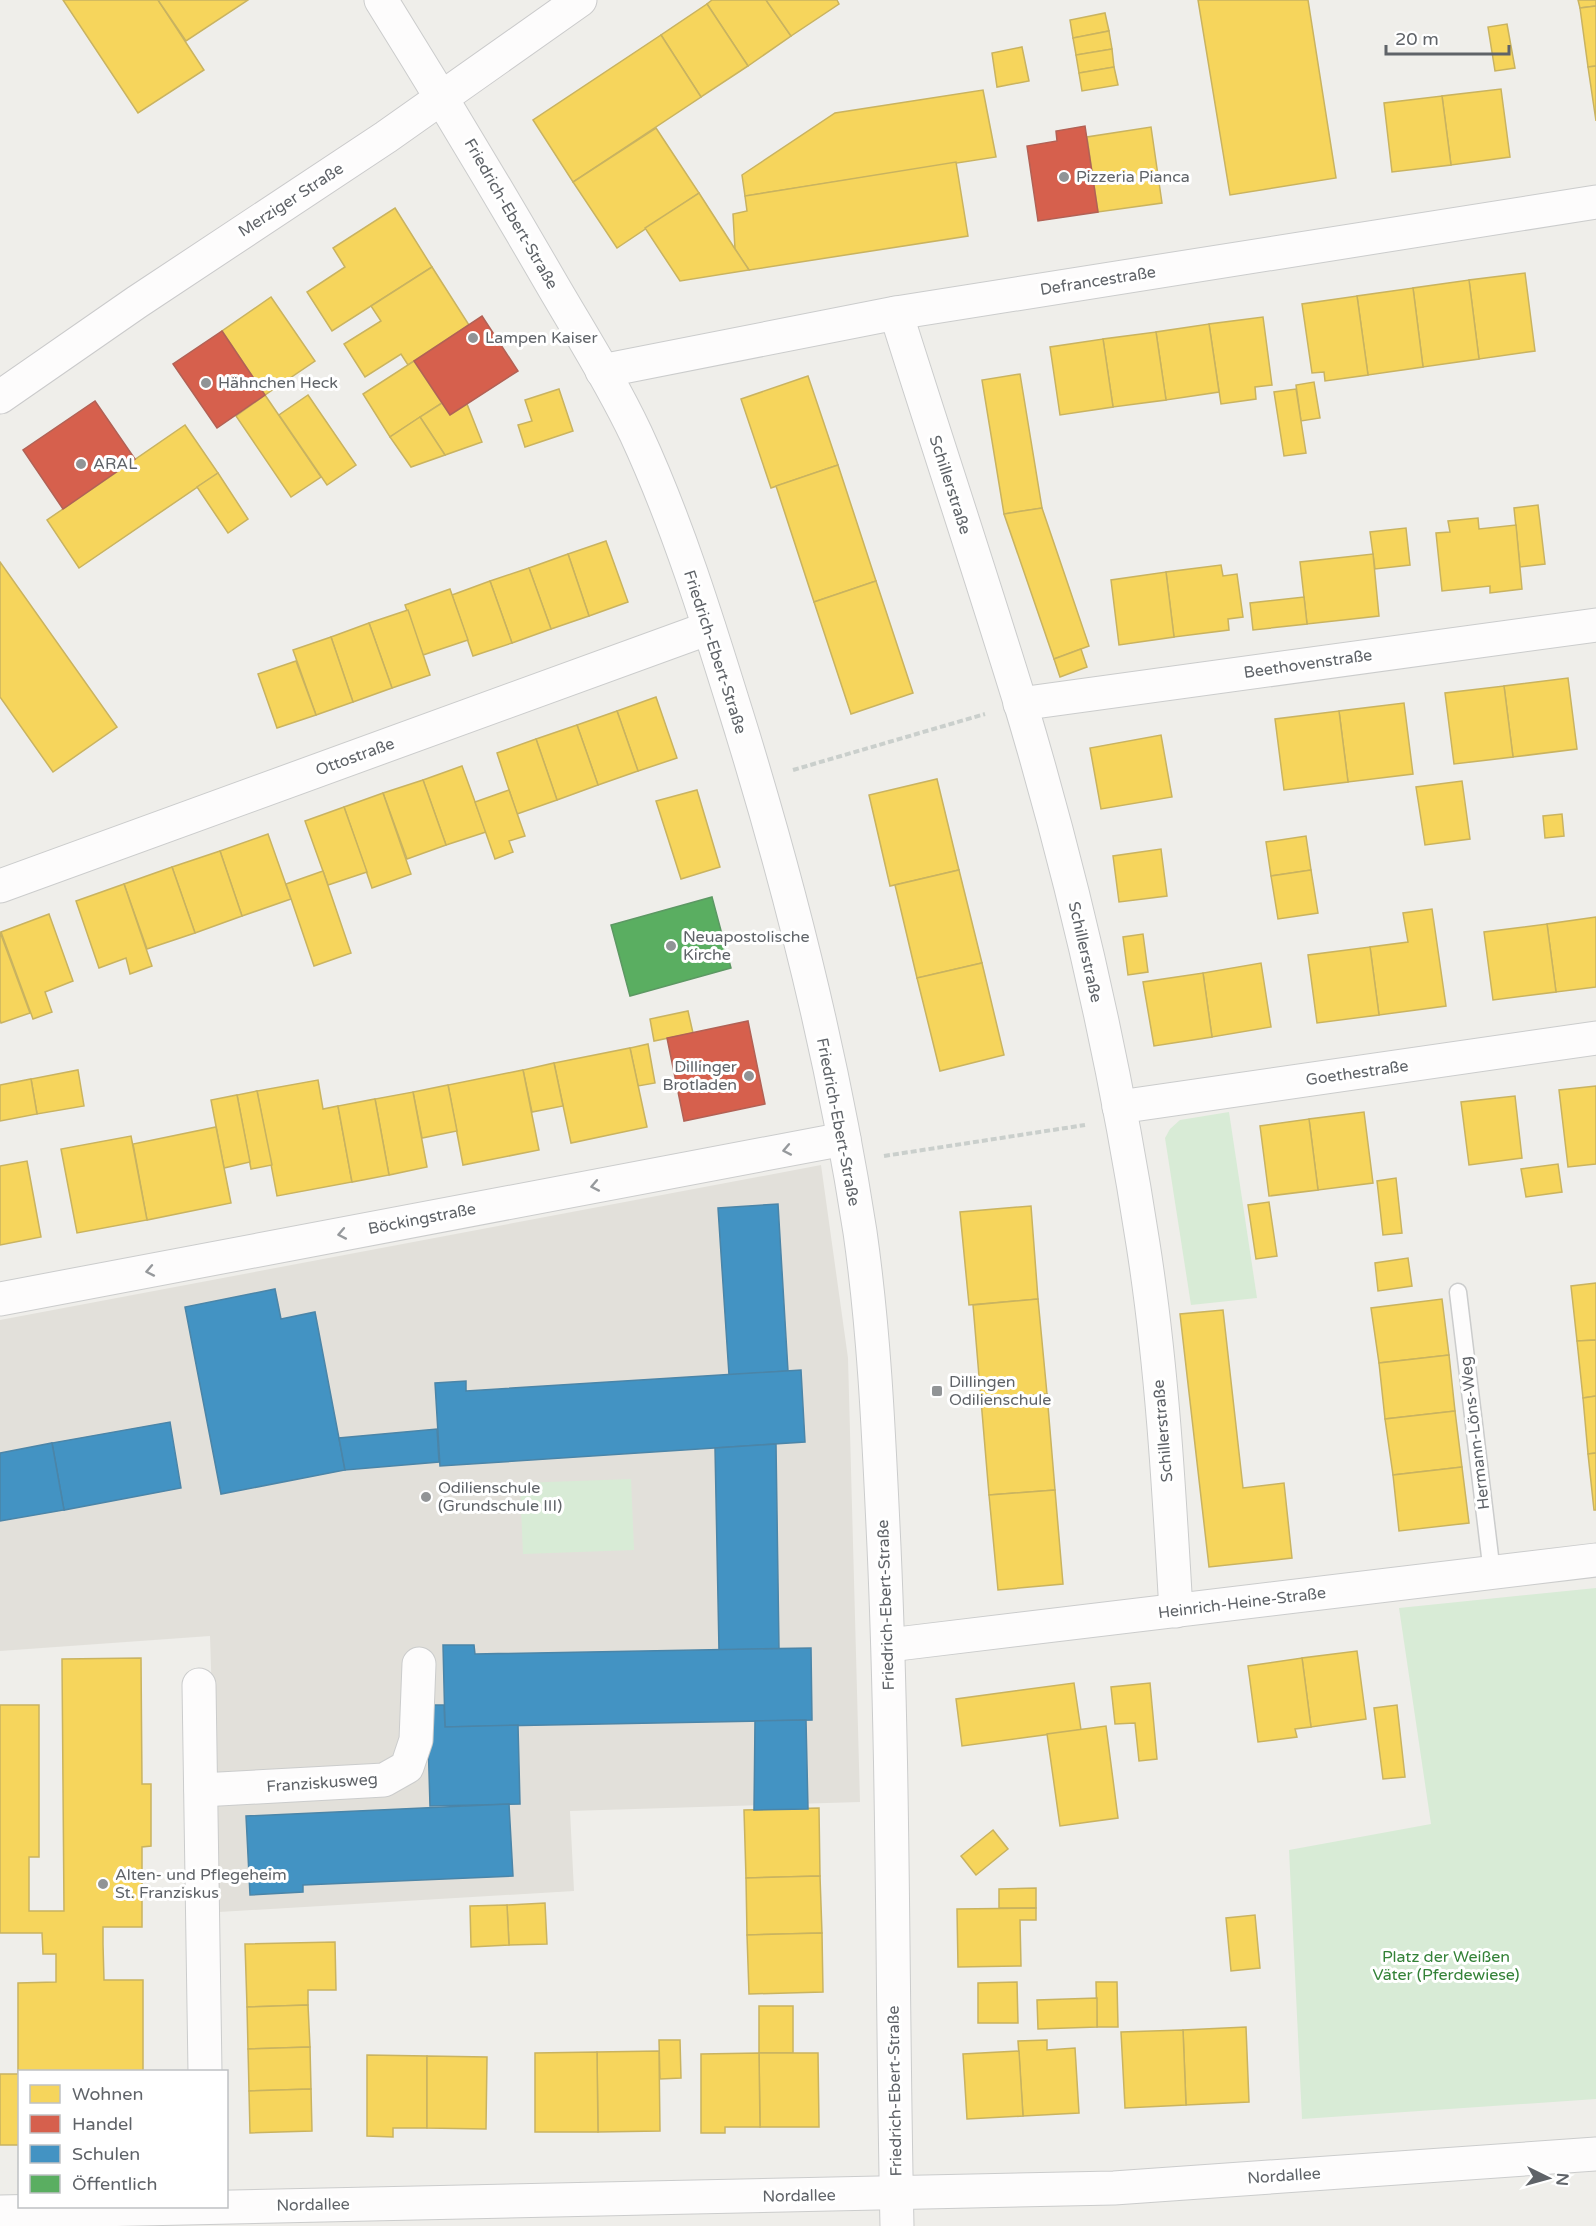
<svg xmlns="http://www.w3.org/2000/svg" width="1596" height="2226" font-family="'Varela Round',sans-serif">
	<style>
		.education { fill: #e2e0da }
		.green { fill: #d8ebd6 }
		.homes { fill: #f6d55c; stroke: #c9b360; stroke-width: 1.5 }
		.shops { fill: #d6604d; stroke: #b26155; stroke-width: 1.5 }
		.schools { fill: #4393c3; stroke: #4b85a8; stroke-width: 1.5 }
		.public { fill: #5aae61; stroke: #5c9863; stroke-width: 1.5 }
		.lines { fill: none; stroke-linecap: round; stroke-linejoin: round }
		.lane-casing { stroke: #cbcccc; stroke-width: 19 }
		.street-casing { stroke: #cbcccc; stroke-width: 35 }
		.secondary-casing { stroke: #cacacb; stroke-width: 35 }
		.path { stroke: #cacfcc; stroke-width: 4; stroke-dasharray: 6 3; stroke-linecap: butt }
		.lane { stroke: #fdfcfc; stroke-width: 16 }
		.street { stroke: #fdfcfc; stroke-width: 33 }
		.secondary { stroke: #fdfcfc; stroke-width: 33 }
		.oneway { stroke: #96999c }
		.poi-dot { fill: #919496; stroke: #fff; stroke-width: 2 }
		.labels { text-anchor: middle; dominant-baseline: central; stroke-width: 6; stroke-linejoin: round; paint-order: stroke }
		.poi-label { font-size: 16px; fill: #5f6368; stroke: #fff; text-anchor: start }
		.street-label { font-size: 16px; fill: #5f6368; stroke: #fff }
		.park-label { font-size: 16px; fill: #348238; stroke: #fff }
	</style>
	<rect width="100%" height="100%" fill="#efeeea"/>
	<!-- education -->
	<path class="education" d="M821 1165 848 1358 860 1802 570 1811 574 1891 219 1912 210 1636 0 1651V1320Z"/>
	<!-- green -->
	<g class="green">
		<path d="M1229 1112 1257 1298 1191 1305 1165 1138 1170 1129 1180 1120Z"/>
		<path d="M631 1479 634 1550 523 1554 520 1483Z"/>
		<path d="M1596 1588V2099L1302 2119 1289 1850 1431 1824 1399 1608Z"/>
	</g>
	<!-- homes -->
	<g class="homes">
		<path d="M63 0H158L204 70 138 113Z"/>
		<path d="M158 0H248L186 41Z"/>
		<path d="M712 0H766L791 36 748 66 707 4Z"/>
		<path d="M766 0H837L839 4 791 36Z"/>
		<path d="M1198 0H1308L1336 178 1230 195Z"/>
		<path d="M1578 0H1596V6L1580 8Z"/>
		<path d="M707 4 748 66 701 97 661 35Z"/>
		<path d="M1596 6V66L1588 67 1580 8Z"/>
		<path d="M1105 13 1109 31 1073 38 1070 20Z"/>
		<path d="M1507 24 1515 68 1495 71 1488 27Z"/>
		<path d="M1109 31 1112 49 1076 55 1073 38Z"/>
		<path d="M661 35 701 97 573 182 533 120Z"/>
		<path d="M1022 47 1029 81 997 87 992 53Z"/>
		<path d="M1112 49 1114 67 1079 73 1076 55Z"/>
		<path d="M1596 66V121L1588 67Z"/>
		<path d="M1114 67 1118 85 1082 91 1079 73Z"/>
		<path d="M1501 89 1510 157 1451 165 1442 96Z"/>
		<path d="M983 90 996 157 745 196 742 175 835 113Z"/>
		<path d="M1442 96 1451 165 1392 172 1384 103Z"/>
		<path d="M1151 127 1162 203 1098 212 1087 137Z"/>
		<path d="M656 128 699 193 617 248 573 182Z"/>
		<path d="M956 162 968 236 749 270 735 249 733 214 747 211 745 196Z"/>
		<path d="M699 193 735 249 749 270 680 281 645 228Z"/>
		<path d="M395 208 432 267 332 331 307 292 345 267 333 248Z"/>
		<path d="M432 267 469 325 408 365 401 354 365 377 344 344 381 321 371 306Z"/>
		<path d="M1525 273 1535 351 1479 359 1469 280Z"/>
		<path d="M1469 280 1479 359 1423 367 1413 288Z"/>
		<path d="M1413 288 1423 367 1368 375 1357 296Z"/>
		<path d="M1357 296 1368 375 1325 381 1324 372 1312 373 1302 304Z"/>
		<path d="M271 297 315 361 265 395 222 331Z"/>
		<path d="M1263 317 1272 385 1255 387 1256 399 1221 404 1209 324Z"/>
		<path d="M1209 324 1219 392 1166 400 1156 332Z"/>
		<path d="M1156 332 1166 400 1113 407 1103 339Z"/>
		<path d="M1103 339 1113 407 1060 415 1050 347Z"/>
		<path d="M414 361 442 403 390 437 363 394Z"/>
		<path d="M1020 374 1042 508 1004 514 982 380Z"/>
		<path d="M808 376 838 465 771 488 741 399Z"/>
		<path d="M1314 382 1320 418 1301 421 1296 385Z"/>
		<path d="M559 389 573 431 525 447 518 425 532 421 525 400Z"/>
		<path d="M1296 389 1306 453 1284 456 1274 392Z"/>
		<path d="M265 395 321 477 291 497 236 416Z"/>
		<path d="M308 395 356 465 327 485 279 415Z"/>
		<path d="M442 403 450 415 467 404 482 442 445 455 420 417Z"/>
		<path d="M420 417 445 455 411 467 390 437Z"/>
		<path d="M185 425 218 473 79 568 47 520Z"/>
		<path d="M838 465 876 581 814 602 776 486Z"/>
		<path d="M218 473 248 519 228 533 197 487Z"/>
		<path d="M1538 505 1545 564 1520 567 1514 508Z"/>
		<path d="M1042 508 1089 646 1054 659 1004 514Z"/>
		<path d="M1478 518 1479 529 1516 525 1522 589 1490 593V586L1442 591 1436 533 1450 532 1448 521Z"/>
		<path d="M1406 528 1410 565 1375 569 1370 532Z"/>
		<path d="M606 541 628 602 589 616 568 554Z"/>
		<path d="M568 554 589 616 551 629 529 568Z"/>
		<path d="M1373 554 1379 616 1307 624 1300 562Z"/>
		<path d="M0 562 117 727 53 772 0 697Z"/>
		<path d="M1221 565 1223 576 1237 574 1243 617 1228 619 1229 630 1174 637 1166 572Z"/>
		<path d="M529 568 551 629 512 643 490 581Z"/>
		<path d="M1166 572 1174 637 1119 645 1111 580Z"/>
		<path d="M490 581 512 643 473 656 452 595Z"/>
		<path d="M876 581 913 693 851 714 814 602Z"/>
		<path d="M450 589 468 640 423 655 405 605Z"/>
		<path d="M1304 597 1307 624 1253 630 1250 603Z"/>
		<path d="M408 610 430 675 392 688 369 623Z"/>
		<path d="M369 623 392 688 353 702 331 637Z"/>
		<path d="M331 637 353 702 316 715 293 650Z"/>
		<path d="M1081 649 1087 667 1060 677 1054 659Z"/>
		<path d="M296 661 316 715 277 728 258 674Z"/>
		<path d="M1568 678 1577 749 1513 757 1504 686Z"/>
		<path d="M1504 686 1513 757 1454 764 1445 693Z"/>
		<path d="M656 697 677 758 638 771 617 711Z"/>
		<path d="M1404 703 1413 774 1348 782 1339 711Z"/>
		<path d="M617 711 638 771 598 785 577 725Z"/>
		<path d="M1339 711 1348 782 1284 790 1275 719Z"/>
		<path d="M577 725 598 785 557 800 536 739Z"/>
		<path d="M1161 735 1172 797 1101 809 1090 748Z"/>
		<path d="M536 739 557 800 517 814 497 753Z"/>
		<path d="M462 766 486 832 446 845 423 780Z"/>
		<path d="M937 779 959 870 890 886 869 795Z"/>
		<path d="M423 780 446 845 407 859 383 793Z"/>
		<path d="M1462 781 1470 839 1425 845 1416 787Z"/>
		<path d="M509 790 525 836 509 841 513 852 495 859 475 802Z"/>
		<path d="M697 790 720 867 681 879 656 801Z"/>
		<path d="M383 793 411 874 372 888 344 807Z"/>
		<path d="M344 807 367 872 328 885 305 821Z"/>
		<path d="M1562 814 1564 836 1545 838 1543 816Z"/>
		<path d="M268 834 291 899 242 916 220 851Z"/>
		<path d="M1306 836 1311 870 1271 876 1266 842Z"/>
		<path d="M1161 849 1167 896 1119 902 1113 856Z"/>
		<path d="M220 851 242 916 195 933 172 867Z"/>
		<path d="M172 867 195 933 147 949 124 884Z"/>
		<path d="M959 870 982 963 917 978 895 885Z"/>
		<path d="M1311 870 1318 913 1278 919 1271 876Z"/>
		<path d="M323 871 351 953 314 966 286 884Z"/>
		<path d="M124 884 152 966 130 974 126 958 99 968 76 901Z"/>
		<path d="M1432 909 1446 1006 1379 1015 1370 947 1408 942 1403 913Z"/>
		<path d="M49 914 73 981 45 992 52 1012 33 1019 1 932Z"/>
		<path d="M1596 917V987L1556 992 1547 924Z"/>
		<path d="M1547 924 1556 992 1493 1000 1484 932Z"/>
		<path d="M0 932 30 1013 1 1023 0 1020Z"/>
		<path d="M1143 934 1148 972 1128 975 1123 937Z"/>
		<path d="M1370 947 1379 1015 1317 1023 1308 955Z"/>
		<path d="M982 963 1004 1055 940 1071 917 978Z"/>
		<path d="M1261 963 1271 1027 1212 1037 1203 973Z"/>
		<path d="M1203 973 1212 1037 1154 1046 1143 982Z"/>
		<path d="M688 1011 693 1033 654 1041 650 1019Z"/>
		<path d="M648 1044 655 1083 638 1086 630 1048Z"/>
		<path d="M630 1048 647 1127 571 1143 554 1063Z"/>
		<path d="M554 1063 563 1106 532 1112 523 1070Z"/>
		<path d="M78 1070 84 1106 37 1114 31 1079Z"/>
		<path d="M523 1070 539 1150 463 1165 448 1085Z"/>
		<path d="M31 1079 37 1114 0 1121V1085Z"/>
		<path d="M318 1080 323 1109 338 1106 352 1182 277 1196 257 1091Z"/>
		<path d="M448 1085 457 1131 422 1138 413 1092Z"/>
		<path d="M1596 1086V1164L1568 1167 1559 1090Z"/>
		<path d="M257 1091 272 1165 251 1169 237 1095Z"/>
		<path d="M413 1092 427 1167 389 1175 375 1099Z"/>
		<path d="M237 1095 250 1162 224 1168 211 1100Z"/>
		<path d="M1515 1096 1522 1158 1469 1165 1461 1102Z"/>
		<path d="M375 1099 389 1175 352 1182 338 1106Z"/>
		<path d="M1364 1112 1373 1183 1318 1190 1309 1119Z"/>
		<path d="M1309 1119 1318 1190 1269 1196 1260 1126Z"/>
		<path d="M216 1127 231 1203 147 1220 133 1144Z"/>
		<path d="M131 1136 147 1220 77 1233 61 1149Z"/>
		<path d="M27 1161 41 1237 0 1245V1166Z"/>
		<path d="M1558 1164 1562 1192 1526 1197 1521 1169Z"/>
		<path d="M1396 1178 1402 1233 1383 1235 1377 1181Z"/>
		<path d="M1269 1202 1277 1256 1256 1259 1248 1205Z"/>
		<path d="M1031 1206 1038 1299 969 1305 960 1212Z"/>
		<path d="M1408 1258 1412 1286 1378 1291 1375 1263Z"/>
		<path d="M1596 1283V1340L1577 1341 1571 1286Z"/>
		<path d="M1038 1299 1047 1394 981 1400 973 1305Z"/>
		<path d="M1442 1299 1449 1355 1379 1363 1371 1308Z"/>
		<path d="M1223 1310 1243 1488 1284 1483 1292 1558 1209 1567 1180 1314Z"/>
		<path d="M1596 1340V1396L1583 1398 1577 1341Z"/>
		<path d="M1449 1355 1455 1411 1385 1419 1379 1363Z"/>
		<path d="M1047 1394 1055 1490 989 1495 981 1400Z"/>
		<path d="M1596 1396V1453L1588 1454 1583 1398Z"/>
		<path d="M1455 1411 1462 1467 1393 1475 1385 1419Z"/>
		<path d="M1596 1453V1510H1594L1588 1454Z"/>
		<path d="M1462 1467 1469 1523 1399 1531 1393 1475Z"/>
		<path d="M1055 1490 1063 1584 998 1590 989 1495Z"/>
		<path d="M1357 1651 1366 1719 1311 1727 1302 1658Z"/>
		<path d="M141 1658 142 1784H151V1846L142 1847V1927H103V1944L104 1980H143V2072H20V2145H0V2074H18V1983L56 1982V1954H43L42 1933H0V1705H39V1857H29V1911H64L62 1659Z"/>
		<path d="M1302 1658 1311 1727 1295 1729 1297 1737 1258 1742 1248 1666Z"/>
		<path d="M1074 1683 1081 1730 962 1746 956 1699Z"/>
		<path d="M1150 1683 1157 1759 1139 1761 1135 1723 1115 1724 1111 1687Z"/>
		<path d="M1397 1705 1405 1777 1383 1779 1374 1708Z"/>
		<path d="M1106 1726 1118 1818 1060 1826 1047 1734Z"/>
		<path d="M819 1808 820 1876 746 1878 744 1810Z"/>
		<path d="M993 1830 1008 1849 976 1875 961 1856Z"/>
		<path d="M820 1876 822 1933 747 1935 746 1878Z"/>
		<path d="M1036 1888V1908H999V1889Z"/>
		<path d="M545 1903 547 1944 509 1945 507 1905Z"/>
		<path d="M507 1905 509 1945 471 1947 470 1906Z"/>
		<path d="M1036 1908V1920H1020L1021 1966 958 1967 957 1909Z"/>
		<path d="M1255 1915 1260 1968 1231 1971 1226 1918Z"/>
		<path d="M822 1933 823 1992 749 1994 747 1935Z"/>
		<path d="M335 1942 336 1990H308V2005L247 2007 245 1944Z"/>
		<path d="M1017 1982 1018 2023H978V1983Z"/>
		<path d="M1096 1982H1117L1118 2027H1097Z"/>
		<path d="M1097 1998V2027L1038 2029 1037 2000Z"/>
		<path d="M308 2005 310 2047 248 2049 247 2007Z"/>
		<rect x="759" y="2006" width="34" height="47"/>
		<path d="M1246 2027 1249 2102 1186 2105 1183 2030Z"/>
		<path d="M1183 2030 1186 2105 1125 2108 1121 2032Z"/>
		<path d="M659 2040H680L681 2078 660 2079Z"/>
		<path d="M1047 2040V2050L1075 2048 1079 2113 1023 2116 1018 2041Z"/>
		<path d="M310 2047 311 2089 249 2091 248 2049Z"/>
		<path d="M659 2051 660 2131 598 2132 597 2052Z"/>
		<path d="M1019 2051 1023 2116 967 2119 963 2054Z"/>
		<path d="M597 2052 598 2132H535V2053Z"/>
		<path d="M759 2053H818L819 2127H760Z"/>
		<path d="M759 2053 760 2127H725V2133H701V2054Z"/>
		<path d="M367 2055 427 2056V2128H393V2137L367 2136Z"/>
		<path d="M427 2056 487 2057 486 2129 427 2128Z"/>
		<path d="M311 2089 312 2131 250 2133 249 2091Z"/>
	</g>
	<!-- shops -->
	<g class="shops">
		<path d="M1085 126 1098 212 1038 221 1027 146 1057 141 1056 131Z"/>
		<path d="M482 316 518 371 450 415 414 361Z"/>
		<path d="M222 331 265 395 217 428 173 364Z"/>
		<path d="M95 401 135 459 63 509 23 450Z"/>
		<path d="M748 1021 765 1104 684 1121 667 1038Z"/>
	</g>
	<!-- schools -->
	<g class="schools">
		<path d="M778 1204 788 1371 729 1375 718 1208Z"/>
		<path d="M275 1289 281 1319 315 1312 345 1470 221 1494 185 1307Z"/>
		<path d="M801 1370 805 1442 440 1466 435 1383 466 1381V1391Z"/>
		<path d="M170 1422 181 1488 64 1510 52 1443Z"/>
		<path d="M437 1429 439 1462 345 1470 339 1438Z"/>
		<path d="M52 1443 64 1510 0 1521V1453Z"/>
		<path d="M776 1444 779 1649 719 1650 715 1448Z"/>
		<path d="M443 1645H474L475 1654 811 1648 812 1720 445 1727Z"/>
		<path d="M427 1705H444L445 1727 518 1725 520 1804 430 1806Z"/>
		<path d="M806 1720 808 1809 754 1810 755 1721Z"/>
		<path d="M509 1804 513 1876 303 1885V1892L250 1895 246 1816Z"/>
	</g>
	<!-- public -->
	<path class="public" d="M712 897 731 968 630 996 611 925Z"/>
	<g class="lines">
		<!-- lane casing -->
		<g class="lane-casing">
			<path id="lane" d="M1458 1292 1492 1573"/>
		</g>
		<!-- street casing -->
		<g class="street-casing">
			<g id="street">
				<path d="M381 0C439 93 495 186 550 281 579 331 611 381 636 434 680 529 711 632 742 732 792 895 834 1063 860 1232 875 1337 879 1442 884 1547 894 1773 892 2000 897 2226"/>
				<path d="M896 313C937 443 980 572 1020 702 1073 879 1115 1062 1143 1244 1162 1365 1169 1489 1176 1611"/>
				<path d="M602 371 896 313 1596 202"/>
				<path d="M1020 704 1596 625"/>
				<path d="M0 886 709 628"/>
				<path d="M1119 1107 1596 1038"/>
				<path d="M0 1299 844 1139"/>
				<path d="M889 1645 1596 1560"/>
				<path d="M199 1685 205 2072"/>
				<path d="M201 1790 384 1780 407 1767 416 1740 419 1664"/>
				<path d="M0 2212 1114 2188 1596 2154"/>
			</g>
		</g>
		<!-- secondary casing -->
		<g class="secondary-casing">
			<path id="secondary" d="M0 397 137 302 386 137 580 0"/>
		</g>
		<!-- path -->
		<g class="path">
			<path d="M793 770 985 714"/>
			<path d="M884 1156 1085 1125"/>
		</g>
		<!-- lane -->
		<use href="#lane" class="lane"/>
		<!-- street -->
		<use href="#street" class="street"/>
		<!-- secondary -->
		<use href="#secondary" class="secondary"/>
	</g>
	<!-- one-way arrows -->
	<defs><path id="oneway-chevron" d="M-2-3.5L2.5 0L-2 3.5" fill="none" stroke-width="1.6" stroke-linecap="round" stroke-linejoin="round" transform="scale(1.5)"/></defs>
	<g class="oneway">
		<use href="#oneway-chevron" transform="translate(787 1150) rotate(169)"/>
		<use href="#oneway-chevron" transform="translate(595 1186) rotate(169)"/>
		<use href="#oneway-chevron" transform="translate(342 1234) rotate(169)"/>
		<use href="#oneway-chevron" transform="translate(150 1271) rotate(169)"/>
	</g>
	<!-- markers -->
	<g class="poi-dot">
		<circle cx="1064" cy="177" r="6"/>
		<circle cx="473" cy="338" r="6"/>
		<circle cx="206" cy="383" r="6"/>
		<circle cx="81" cy="464" r="6"/>
		<circle cx="671" cy="946" r="6"/>
		<circle cx="749" cy="1076" r="6"/>
		<rect x="931" y="1385" width="12" height="12" rx="3"/>
		<circle cx="426" cy="1497" r="6"/>
		<circle cx="103" cy="1884" r="6"/>
	</g>
	<g class="labels">
		<!-- poi labels -->
		<g class="poi-label">
			<text x="1076" y="177">Pizzeria Pianca</text>
			<text x="485" y="338">Lampen Kaiser</text>
			<text x="218" y="383">Hähnchen Heck</text>
			<text x="93" y="464">ARAL</text>
			<text x="683" y="937">Neuapostolische<tspan x="683" dy="18">Kirche</tspan></text>
			<text x="737" y="1067" text-anchor="end">Dillinger<tspan x="737" dy="18">Brotladen</tspan></text>
			<text x="949" y="1382">Dillingen<tspan x="949" dy="18">Odilienschule</tspan></text>
			<text x="438" y="1488">Odilienschule<tspan x="438" dy="18">(Grundschule III)</tspan></text>
			<text x="115" y="1875">Alten- und Pflegeheim<tspan x="115" dy="18">St. Franziskus</tspan></text>
		</g>
		<!-- street labels -->
		<g class="street-label">
			<text transform="translate(291 200) rotate(-33)">Merziger Straße</text>
			<text transform="translate(511 214) rotate(60)">Friedrich-Ebert-Straße</text>
			<text transform="translate(1098 281) rotate(-9)">Defrancestraße</text>
			<text transform="translate(950 485) rotate(72)">Schillerstraße</text>
			<text transform="translate(715 652) rotate(72)">Friedrich-Ebert-Straße</text>
			<text transform="translate(1308 664) rotate(-8)">Beethovenstraße</text>
			<text transform="translate(355 757) rotate(-20)">Ottostraße</text>
			<text transform="translate(1085 952) rotate(77)">Schillerstraße</text>
			<text transform="translate(1357 1073) rotate(-8)">Goethestraße</text>
			<text transform="translate(838 1122) rotate(79)">Friedrich-Ebert-Straße</text>
			<text transform="translate(422 1219) rotate(-11)">Böckingstraße</text>
			<text transform="translate(1163 1431) rotate(-95)">Schillerstraße</text>
			<text transform="translate(1475 1433) rotate(-97)">Hermann-Löns-Weg</text>
			<text transform="translate(1242 1603) rotate(-7)">Heinrich-Heine-Straße</text>
			<text transform="translate(886 1605) rotate(-92)">Friedrich-Ebert-Straße</text>
			<text transform="translate(322 1783) rotate(-4)">Franziskusweg</text>
			<text transform="translate(895 2091) rotate(-91)">Friedrich-Ebert-Straße</text>
			<text transform="translate(1284 2176) rotate(-4)">Nordallee</text>
			<text transform="translate(799 2196) rotate(-1)">Nordallee</text>
			<text transform="translate(313 2205) rotate(-1)">Nordallee</text>
		</g>
		<!-- park labels -->
		<g class="park-label">
			<text x="1446" y="1957">Platz der Weißen<tspan x="1446" dy="18">Väter (Pferdewiese)</tspan></text>
		</g>
	</g>
	<!-- legend -->
	<rect x="18" y="2070" width="210" height="138" fill="#ffffff" stroke="#bfc1c3" stroke-width="1.5"/>
	<rect x="30" y="2085" width="30" height="18" fill="#f6d55c" stroke="#bfc1c3" stroke-width="1.5"/>
	<text x="72" y="2100" font-size="18" fill="#5f6368">Wohnen</text>
	<rect x="30" y="2115" width="30" height="18" fill="#d6604d" stroke="#bfc1c3" stroke-width="1.5"/>
	<text x="72" y="2130" font-size="18" fill="#5f6368">Handel</text>
	<rect x="30" y="2145" width="30" height="18" fill="#4393c3" stroke="#bfc1c3" stroke-width="1.5"/>
	<text x="72" y="2160" font-size="18" fill="#5f6368">Schulen</text>
	<rect x="30" y="2175" width="30" height="18" fill="#5aae61" stroke="#bfc1c3" stroke-width="1.5"/>
	<text x="72" y="2190" font-size="18" fill="#5f6368">Öffentlich</text>
	<!-- north arrow -->
	<g transform="translate(1548 2178) rotate(95)" stroke="#ffffff" stroke-width="4.5" paint-order="stroke">
	<path d="M0-4.5L10 22L0 15L-10 22Z" fill="#5f6368"/>
	<text y="-9" font-size="16" font-weight="bold" text-anchor="middle" fill="#5f6368">N</text>
	</g>
	<!-- scale -->
	<path d="M1386 45v9h123v-9" fill="none" stroke="#5f6368" stroke-width="3"/>
	<text x="1395" y="45" font-size="18" fill="#5f6368" stroke="#ffffff" stroke-width="4.5" paint-order="stroke">20 m</text>
</svg>
